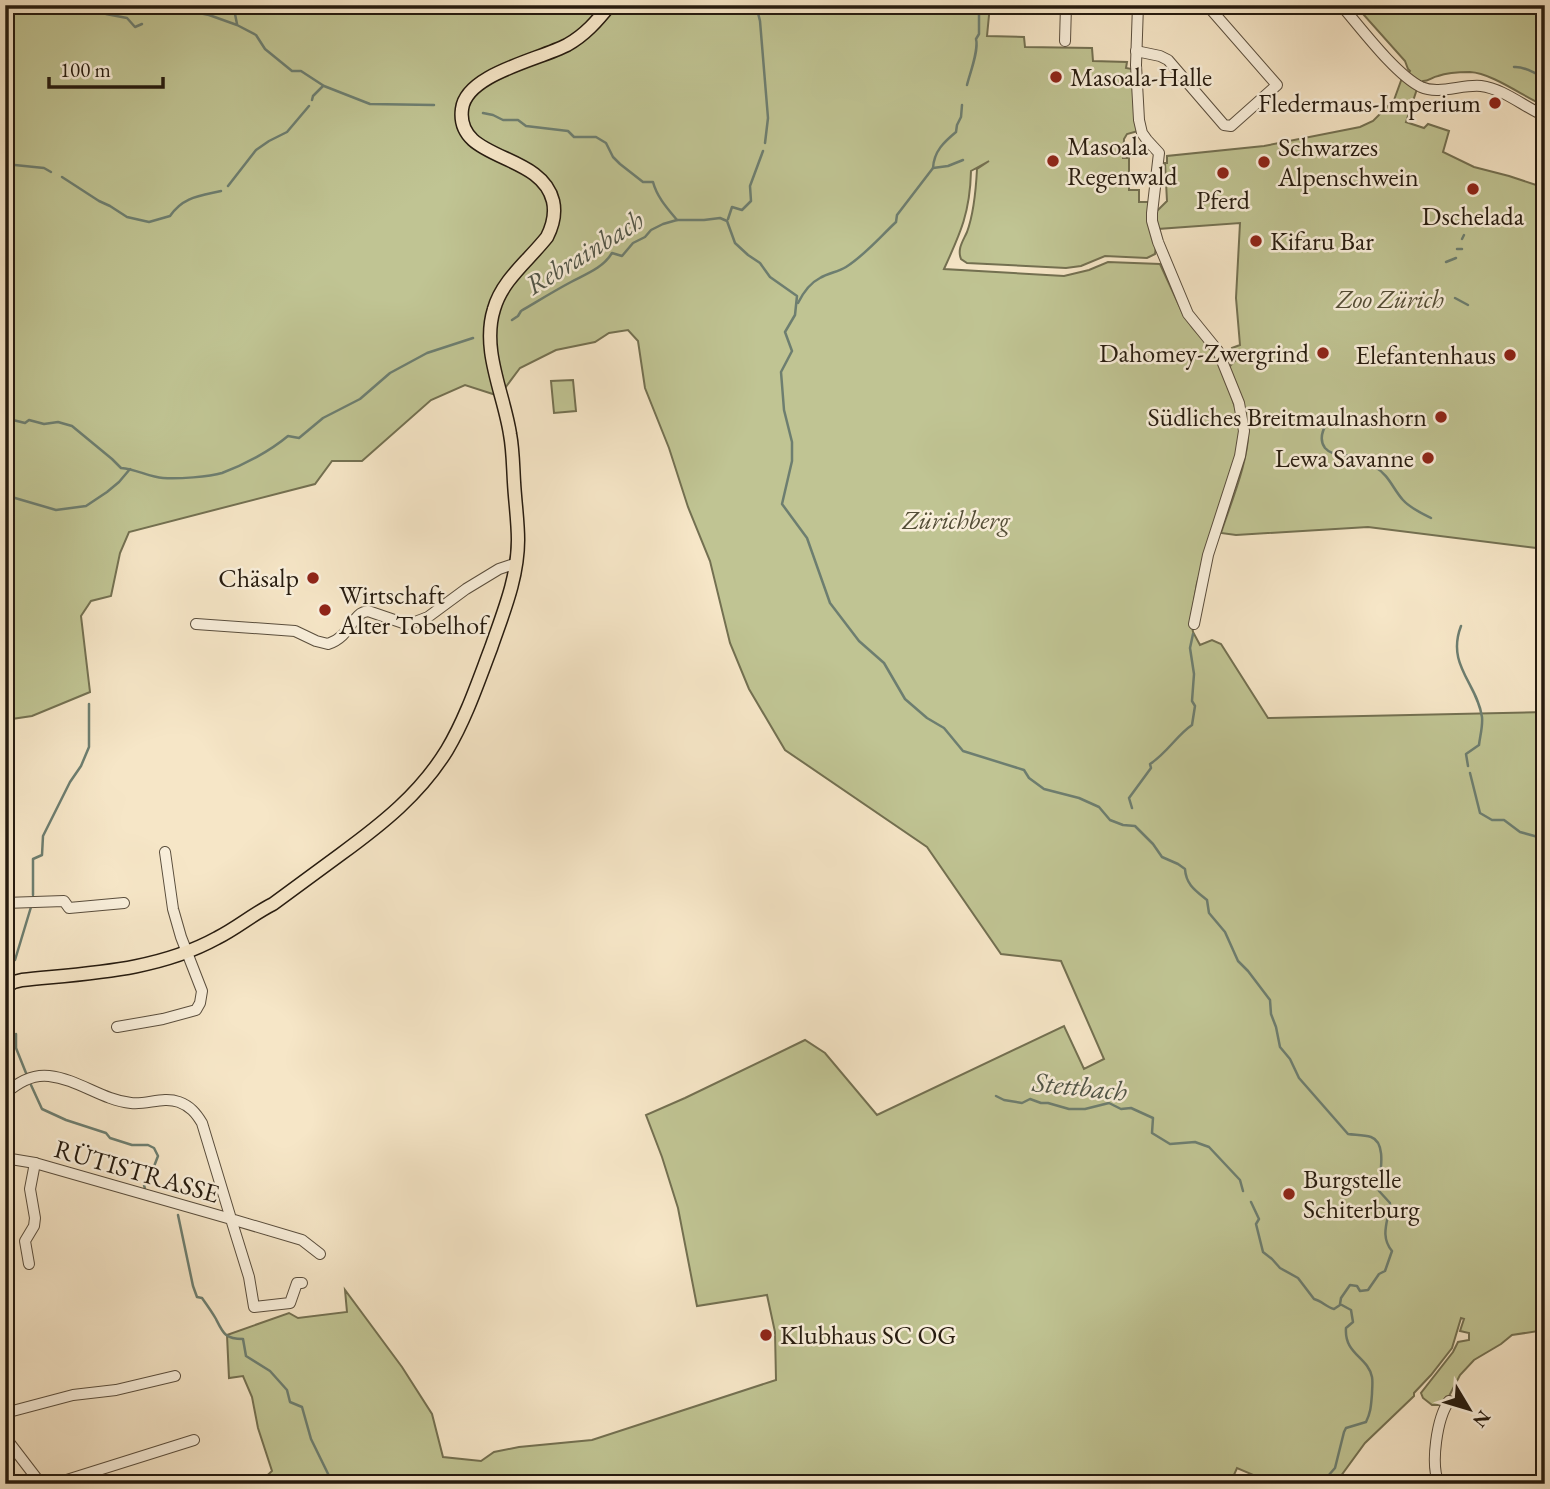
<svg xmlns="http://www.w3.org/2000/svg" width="1550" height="1489" font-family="'EB Garamond',serif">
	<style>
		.green { fill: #c0c493; stroke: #737051; stroke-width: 2 }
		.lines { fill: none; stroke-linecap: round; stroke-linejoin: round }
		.stream { stroke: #6d7e70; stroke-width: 2.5 }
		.minor-casing { stroke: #5a4e3d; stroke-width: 12 }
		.major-casing { stroke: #261b0f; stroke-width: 15 }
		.minor { stroke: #f9efdb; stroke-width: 10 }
		.major { stroke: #f6e6c7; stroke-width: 12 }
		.poi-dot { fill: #8f2418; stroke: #f9efdb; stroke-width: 2.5 }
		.labels { text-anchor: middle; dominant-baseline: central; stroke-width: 5; stroke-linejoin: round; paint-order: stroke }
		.poi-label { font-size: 26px; fill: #261b0f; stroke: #f9efdb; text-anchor: start }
		.park-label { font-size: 26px; font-style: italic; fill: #544e37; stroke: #f9efdb }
		.street-label { font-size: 26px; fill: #261b0f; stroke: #f9efdb }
		.water-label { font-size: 28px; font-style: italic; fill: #505548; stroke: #f9efdb }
	</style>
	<rect width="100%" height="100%" fill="#f6e6c7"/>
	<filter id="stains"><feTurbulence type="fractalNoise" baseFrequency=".00286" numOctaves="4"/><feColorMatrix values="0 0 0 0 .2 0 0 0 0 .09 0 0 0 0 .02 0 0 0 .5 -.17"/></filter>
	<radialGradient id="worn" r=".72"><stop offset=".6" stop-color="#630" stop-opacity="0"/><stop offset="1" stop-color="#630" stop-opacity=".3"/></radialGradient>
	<!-- green -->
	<g class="green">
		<path d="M5 5H990L987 36 1024 37 1025 47 1092 48 1093 61 1127 62 1126 68 1132 69 1138 131 1127 134 1124 139 1123 158H1129V190H1139V202H1150L1156 212 1167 201 1165 163H1167V156L1264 146 1360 127 1373 121 1394 100 1402 78 1405 80 1410 71 1408 69 1405 61 1355 5H1545V106C1524 97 1492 73 1470 72 1461 72 1446 73 1438 76 1432 77 1429 81 1423 81L1417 89 1406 122 1424 128 1428 124 1449 131 1443 152 1474 167 1509 176 1536 185 1545 153V549L1368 527 1236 535 1221 533C1230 505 1250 458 1248 429 1246 407 1238 387 1229 367L1235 361 1232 348 1240 345 1236 298 1240 223 1158 229 1155 254 1147 258 1105 256 1081 266 1066 268 967 263 961 259C957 249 963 241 967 232 974 213 976 189 977 169L989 161 971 171C970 212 961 232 944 269L1064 276 1089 270 1108 262 1160 264 1183 314 1193 328 1215 352 1228 385 1237 414 1241 431 1240 445 1197 583 1191 619 1193 632 1200 645 1212 640 1221 644 1268 718 1545 712V1330L1512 1335 1501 1344 1474 1360 1460 1375 1447 1400 1441 1405H1432L1423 1398 1421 1393 1453 1352 1458 1342 1469 1340V1333L1460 1331 1464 1319 1461 1318 1452 1348 1431 1375 1414 1393V1396L1365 1443 1335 1484H1262L1263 1479 1237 1468 1230 1484H258L272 1471 258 1428 252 1397 243 1376 229 1378 227 1335 289 1313 298 1318 347 1312 345 1290 402 1367 432 1414 443 1457 481 1461 494 1452 519 1447 592 1440 776 1380 775 1332 767 1295 697 1306 678 1208 662 1157 646 1115 685 1098 805 1040 825 1053 877 1115 1064 1026 1084 1069 1104 1059 1061 961 1001 954 927 847 785 750 749 689 730 643 710 561 688 507 669 448 645 388 638 341 628 330 609 333 595 342 556 350 520 368 499 396 465 385 431 400 362 461H332L315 484 129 532 120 553 111 596 91 601 81 616 90 692 32 716 5 720Z"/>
		<path d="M573 380 576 411 554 413 551 381Z"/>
	</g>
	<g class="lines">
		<!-- stream -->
		<g class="stream">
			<path d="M92 5 106 14 127 18 135 27 142 24"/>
			<path d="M756 5 760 21 768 118 765 143"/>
			<path d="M169 7 209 15 237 25 256 35 265 49 292 71H301L324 86 370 104 434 105"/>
			<path d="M237 24 235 14 240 10 239 5"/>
			<path d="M1514 67C1526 66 1534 74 1545 77"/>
			<path d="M967 85C970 73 979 50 976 39L979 34V5"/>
			<path d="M312 100 313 96 323 86"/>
			<path d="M483 113 493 115 503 120H518L526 126 568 131 574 137H596L606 143 613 157 620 164 643 182H653C657 197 667 208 677 220"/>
			<path d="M1291 151 1293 148 1299 147"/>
			<path d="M5 164 44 168 51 172"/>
			<path d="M933 168 948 166 963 160"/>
			<path d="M62 177 99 201 110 206 127 217 149 222 170 216C183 197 199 196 221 191"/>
			<path d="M228 186 256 150 269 141 287 132 309 106"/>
			<path d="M728 219 732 207 742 210 751 201 750 186 763 151"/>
			<path d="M1462 239 1464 235"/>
			<path d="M1457 249H1462"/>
			<path d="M1446 262 1456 258"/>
			<path d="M1455 298 1468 305"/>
			<path d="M798 303C803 293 810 283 820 278 828 273 838 272 846 267 865 255 880 237 896 222L897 215 933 168C934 151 944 142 956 132L957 125 961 117 962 105"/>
			<path d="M512 320 518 316 521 311C538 301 554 291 571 282 586 274 603 268 612 253L622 256 633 243 645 237 651 230 663 224 677 220H704L720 218 727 221 735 243 748 255 760 263 770 277 797 296 795 315 785 332 792 351 781 372 784 410 792 442V461L782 504 807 538 830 603 859 641 884 663 905 699 927 718 944 728 963 751 1024 770 1029 778 1044 789 1079 798 1099 807 1110 820 1123 825 1135 826 1153 844 1162 857 1178 864 1185 869C1186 885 1196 891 1207 900L1209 913 1225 932 1238 961 1248 971 1270 1000 1271 1014 1276 1027 1280 1047 1290 1059 1299 1078 1348 1134C1355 1135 1364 1135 1371 1137 1388 1143 1379 1177 1379 1191L1390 1203C1389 1220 1379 1235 1392 1251L1385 1271 1379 1274 1368 1290 1360 1291 1357 1286 1350 1285 1341 1298 1340 1304 1351 1310 1353 1322 1346 1328C1344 1354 1368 1357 1372 1377 1373 1382 1372 1389 1372 1394 1371 1405 1371 1412 1366 1422L1346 1428 1344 1432 1335 1468 1321 1484"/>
			<path d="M5 418 25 423 29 420 44 424 58 422 72 426 112 459 121 468C136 469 149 477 163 478 178 479 209 477 222 473 244 465 270 451 288 436L299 438 323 418 360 399 390 373 427 353 473 338"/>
			<path d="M1327 423C1322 431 1319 440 1325 448 1332 456 1341 454 1350 456 1359 458 1368 462 1375 467 1389 475 1393 489 1403 500 1410 508 1421 513 1431 518"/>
			<path d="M5 490 15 498 56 510 86 506 107 492 119 482 130 469"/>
			<path d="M1461 626C1446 665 1477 683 1482 717 1483 726 1480 736 1479 745L1466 754 1468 766"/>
			<path d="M1470 773 1480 813 1492 820H1504L1520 832 1538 837 1545 844"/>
			<path d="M1132 808 1129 798 1151 768 1150 764C1167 753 1177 735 1192 725L1195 706 1192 701 1194 674 1190 648 1193 634"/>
			<path d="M33 895V859L42 855 43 836 70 782 81 766 89 747V704"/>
			<path d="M15 960 31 907"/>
			<path d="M16 1034V1048L26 1073"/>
			<path d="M31 1085 42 1109 66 1120 106 1133 110 1138 132 1145H148L154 1148 158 1156 148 1182 144 1185 145 1189"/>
			<path d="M996 1096 1004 1100 1022 1103 1030 1099 1041 1103H1048L1069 1109H1085L1109 1103 1121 1109 1131 1108 1153 1118 1152 1133 1170 1144 1195 1142 1209 1147 1240 1180 1243 1191"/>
			<path d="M1251 1202 1259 1219 1256 1224 1263 1252 1272 1259 1280 1268 1298 1278 1314 1299C1322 1301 1326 1307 1334 1309L1340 1305"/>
			<path d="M178 1215 193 1286 197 1297 202 1298C207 1305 212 1312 216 1319 223 1333 225 1339 243 1339L246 1356 270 1371 287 1390 290 1402 302 1407 311 1439 333 1484"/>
		</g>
		<!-- minor casing -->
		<g class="minor-casing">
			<g id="minor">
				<path d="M1138 5 1136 65 1139 120 1142 133 1147 140 1159 153 1152 213V221L1158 242 1188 314 1218 351 1239 403 1244 431 1240 456 1208 555 1194 624"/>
				<path d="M1341 5C1361 28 1395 74 1421 87 1439 95 1462 84 1481 86 1504 89 1524 107 1545 116"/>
				<path d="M1065 41 1066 5"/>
				<path d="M1136 51 1160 56 1168 60 1224 125 1231 126 1277 85 1207 5"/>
				<path d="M196 624 295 631 316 641 328 644C352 636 351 613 368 611L406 624 415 622 428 617 466 589 499 569 511 565H516"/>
				<path d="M5 903 64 901 69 908 124 903"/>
				<path d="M117 1027 163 1019 196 1010 200 1003 202 991 181 937 173 909 165 852"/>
				<path d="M5 1094C17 1083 32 1074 49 1076 78 1079 102 1100 131 1103 147 1105 163 1096 179 1102 190 1106 196 1113 202 1123L231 1219 302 1240 320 1254"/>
				<path d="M5 1158 35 1163 231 1219 249 1277 254 1307 290 1303 297 1283H302"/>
				<path d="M29 1264 25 1241 34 1226 35 1218 30 1189 35 1163"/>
				<path d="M5 1413 73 1395 116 1390 175 1376"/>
				<path d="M5 1437 41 1484"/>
				<path d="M54 1484 194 1440"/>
				<path d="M1439 1484C1430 1464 1437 1418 1449 1401"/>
			</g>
		</g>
		<!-- major casing -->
		<g class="major-casing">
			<path id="major" d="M5 987 14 982 22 980C89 973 157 971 217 938 237 928 253 914 273 904 296 887 319 870 341 854 382 824 420 794 447 750 466 718 478 682 491 648 503 613 518 578 518 540 518 521 515 501 514 482 513 466 513 450 510 434 504 394 481 350 494 309 502 280 529 260 547 237 553 225 556 214 553 201 541 151 455 162 462 109 466 74 538 60 567 45 585 35 597 21 610 5"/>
		</g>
		<!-- minor -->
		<use href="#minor" class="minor"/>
		<!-- major -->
		<use href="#major" class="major"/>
	</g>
	<!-- markers -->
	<g class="poi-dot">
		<circle cx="1056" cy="77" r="7"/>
		<circle cx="1495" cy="103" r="7"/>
		<circle cx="1053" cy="161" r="7"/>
		<circle cx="1264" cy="162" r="7"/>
		<circle cx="1223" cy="173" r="7"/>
		<circle cx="1473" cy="189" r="7"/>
		<circle cx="1256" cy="241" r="7"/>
		<circle cx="1323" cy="353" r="7"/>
		<circle cx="1510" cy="355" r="7"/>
		<circle cx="1441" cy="417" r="7"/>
		<circle cx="1428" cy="458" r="7"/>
		<circle cx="313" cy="578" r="7"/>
		<circle cx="325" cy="610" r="7"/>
		<circle cx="1289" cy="1194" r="7"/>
		<circle cx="766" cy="1335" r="7"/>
	</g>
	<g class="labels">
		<!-- poi labels -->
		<g class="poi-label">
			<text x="1070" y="77">Masoala-Halle</text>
			<text x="1481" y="103" text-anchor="end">Fledermaus-Imperium</text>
			<text x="1067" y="146">Masoala<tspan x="1067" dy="30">Regenwald</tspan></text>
			<text x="1278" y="147">Schwarzes<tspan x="1278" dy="30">Alpenschwein</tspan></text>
			<text x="1223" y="200" text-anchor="middle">Pferd</text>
			<text x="1473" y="216" text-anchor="middle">Dschelada</text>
			<text x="1270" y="241">Kifaru Bar</text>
			<text x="1309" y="353" text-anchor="end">Dahomey-Zwergrind</text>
			<text x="1496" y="355" text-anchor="end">Elefantenhaus</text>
			<text x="1427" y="417" text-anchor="end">Südliches Breitmaulnashorn</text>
			<text x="1414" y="458" text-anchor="end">Lewa Savanne</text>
			<text x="299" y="578" text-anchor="end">Chäsalp</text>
			<text x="339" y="595">Wirtschaft<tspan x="339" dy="30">Alter Tobelhof</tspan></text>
			<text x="1303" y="1179">Burgstelle<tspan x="1303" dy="30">Schiterburg</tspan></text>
			<text x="780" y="1335">Klubhaus SC OG</text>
		</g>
		<!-- park labels -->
		<g class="park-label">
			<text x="1390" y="299">Zoo Zürich</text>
			<text x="956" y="520">Zürichberg</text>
		</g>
		<!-- street labels -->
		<g class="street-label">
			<text transform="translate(137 1171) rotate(16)">RÜTISTRASSE</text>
		</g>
		<!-- water labels -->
		<g class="water-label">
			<text transform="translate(584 252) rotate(-32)">Rebrainbach</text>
			<text transform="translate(1080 1086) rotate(6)">Stettbach</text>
		</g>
	</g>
	<!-- margin -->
	<rect width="1550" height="1489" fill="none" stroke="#f6e6c7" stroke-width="28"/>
	<rect x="7" y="7" width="1536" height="1475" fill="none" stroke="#261b0f" stroke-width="3.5"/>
	<rect x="14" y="14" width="1522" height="1461" fill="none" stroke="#261b0f" stroke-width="2"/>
	<!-- north arrow -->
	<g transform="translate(1469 1409) rotate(128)" stroke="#f9efdb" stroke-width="5" paint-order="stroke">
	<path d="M0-5L12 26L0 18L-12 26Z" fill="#261b0f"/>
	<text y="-10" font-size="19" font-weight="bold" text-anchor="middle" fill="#261b0f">N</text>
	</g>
	<!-- scale -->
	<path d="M49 77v10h114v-10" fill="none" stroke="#261b0f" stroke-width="3.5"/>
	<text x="60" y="77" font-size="21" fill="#261b0f" stroke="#f9efdb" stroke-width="5" paint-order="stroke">100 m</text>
	<rect width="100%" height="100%" filter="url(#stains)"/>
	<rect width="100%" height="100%" fill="url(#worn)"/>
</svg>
